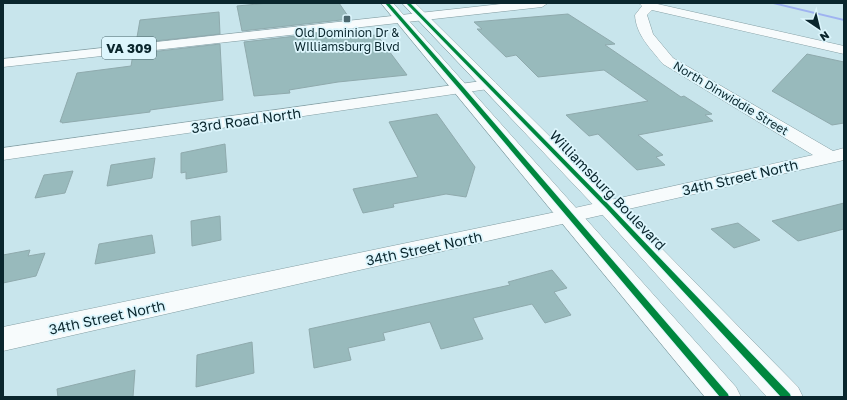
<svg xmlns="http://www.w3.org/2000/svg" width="847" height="400" font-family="'Golos Text',sans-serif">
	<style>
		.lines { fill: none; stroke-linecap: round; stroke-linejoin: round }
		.stream { fill: #9fb3f1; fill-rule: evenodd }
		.building { fill: #98babc; stroke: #8faaad }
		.street-casing { stroke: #859fa4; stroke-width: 1 }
		.secondary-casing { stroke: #859fa4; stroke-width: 1 }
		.primary-casing { stroke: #859fa4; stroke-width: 1 }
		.street { fill: #f7fbfc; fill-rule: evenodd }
		.secondary { fill: #f7fbfc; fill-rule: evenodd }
		.primary { fill: #f7fbfc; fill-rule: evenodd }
		.cycleway-casing { stroke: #ddf6fd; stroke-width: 2 }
		.cycleway { fill: #00873e; fill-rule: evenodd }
		.poi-dot { fill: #4c6970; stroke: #ddf6fd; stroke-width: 1.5 }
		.labels { text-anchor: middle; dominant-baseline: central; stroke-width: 3.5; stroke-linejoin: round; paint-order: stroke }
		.far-poi-label { font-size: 12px; fill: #0a262d; stroke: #ddf6fd }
		.far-street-label { font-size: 12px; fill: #0a262d; stroke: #ddf6fd }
		.shield { fill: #ddf6fd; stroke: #49646b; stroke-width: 1 }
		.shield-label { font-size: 13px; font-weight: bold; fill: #0a262d }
		.street-label { font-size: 14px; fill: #0a262d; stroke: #ddf6fd }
	</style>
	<rect width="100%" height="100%" fill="#c8e5ec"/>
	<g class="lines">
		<!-- stream -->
		<path class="stream" d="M769 3H777L844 19V21Z"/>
	</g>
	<!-- building -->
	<g class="building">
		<path d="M268 3H339L350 19 242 31 237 6Z"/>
		<path d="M219 12 220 34 136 43 140 20Z"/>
		<path d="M568 14 615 44 605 45 681 97 684 96 712 114 705 115 713 121 638 135 663 155 656 157 665 165 637 170 598 134 589 136 566 115 648 101 604 70 538 77 516 55 506 57 477 29H482L474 22Z"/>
		<path d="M357 29 362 36 377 35 407 75 338 82 289 90 290 93 254 96 244 42Z"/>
		<path d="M220 44 223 100 150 110V112L62 123V122H60L77 73 131 66 133 54Z"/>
		<path d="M807 54 844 62V123L832 125 772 91Z"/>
		<path d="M437 114 475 167 466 197 446 194 393 204 394 207 363 213 353 189 418 177 389 122Z"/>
		<path d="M225 144 227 172 186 179V172L181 173V153Z"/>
		<path d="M155 158 152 178 107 186 111 165Z"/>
		<path d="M73 171 65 193 35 198 44 175Z"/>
		<path d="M844 203V229L798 241 772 221Z"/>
		<path d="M220 216 221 240 192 246 191 221Z"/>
		<path d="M738 223 760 240 734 248 711 229Z"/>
		<path d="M152 235 155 253 95 264 99 244Z"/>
		<path d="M30 250 28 256 45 253 36 276 3 283V255Z"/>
		<path d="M552 270 567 288 554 292 571 315 545 323 532 304 473 318 483 339 441 349 430 322 383 333 385 340 348 348 351 360 314 368 309 329 510 285 508 282Z"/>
		<path d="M252 342 254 373 196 387 197 355Z"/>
		<path d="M135 370 133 397H58L57 389Z"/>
	</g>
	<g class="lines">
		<!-- street casing -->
		<g class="street-casing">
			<g id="street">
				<path d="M639 3H653L844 46V54L652 10 647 15 653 34 673 58 833 151 844 148V160L3 351V327L570 209 813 155 663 64C651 49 636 35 635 15L642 6Z"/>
				<path d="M489 80 495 82 497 85 495 88 3 160V148Z"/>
			</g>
		</g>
		<!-- secondary casing -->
		<g class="secondary-casing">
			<g id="secondary">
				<path d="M381 3H393L736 387 741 397H705Z"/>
				<path d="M402 3H415L616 202 798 387 803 397H767L600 212Z"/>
			</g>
		</g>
		<!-- primary casing -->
		<g class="primary-casing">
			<path id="primary" d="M510 3H548L542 7 3 67V59Z"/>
		</g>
		<!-- street -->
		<use href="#street" class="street"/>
		<!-- secondary -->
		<use href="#secondary" class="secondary"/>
		<!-- primary -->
		<use href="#primary" class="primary"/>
		<!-- cycleway casing -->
		<g class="cycleway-casing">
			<g id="cycleway">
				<path d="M385 3H389L464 88 728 394 729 397H720L460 90Z"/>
				<path d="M406 3H410L610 206 790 394 791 397H781L606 208Z"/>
			</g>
		</g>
		<!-- cycleway -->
		<use href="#cycleway" class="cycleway"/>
	</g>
	<!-- markers -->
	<rect class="poi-dot" x="343" y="15" width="8" height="8" rx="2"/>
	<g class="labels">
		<!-- far-poi labels -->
		<g class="far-poi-label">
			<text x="347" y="32">Old Dominion Dr &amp;<tspan x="347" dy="14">WIlliamsburg Blvd</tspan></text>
		</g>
		<!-- far-street labels -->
		<g class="far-street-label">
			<text transform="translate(731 98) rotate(31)">North Dinwiddie Street</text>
		</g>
		<!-- shield labels -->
		<rect class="shield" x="102" y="37" width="54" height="22" rx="3"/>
		<g class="shield-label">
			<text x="129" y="48">VA 309</text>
		</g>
		<!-- street labels -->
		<g class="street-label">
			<text transform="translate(246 120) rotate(-8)">33rd Road North</text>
			<text transform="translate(740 177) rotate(-13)">34th Street North</text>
			<text transform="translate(608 190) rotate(46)">Williamsburg Boulevard</text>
			<text transform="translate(424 248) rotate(-12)">34th Street North</text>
			<text transform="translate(107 317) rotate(-12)">34th Street North</text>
		</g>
	</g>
	<!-- border -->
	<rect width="847" height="400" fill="none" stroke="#0a262d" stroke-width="8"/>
	<!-- north arrow -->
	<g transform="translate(819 28) rotate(145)" stroke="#ddf6fd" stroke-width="3" paint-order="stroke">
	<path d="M0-3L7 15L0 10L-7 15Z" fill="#0a262d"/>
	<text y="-6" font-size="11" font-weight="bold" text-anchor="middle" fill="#0a262d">N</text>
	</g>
</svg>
